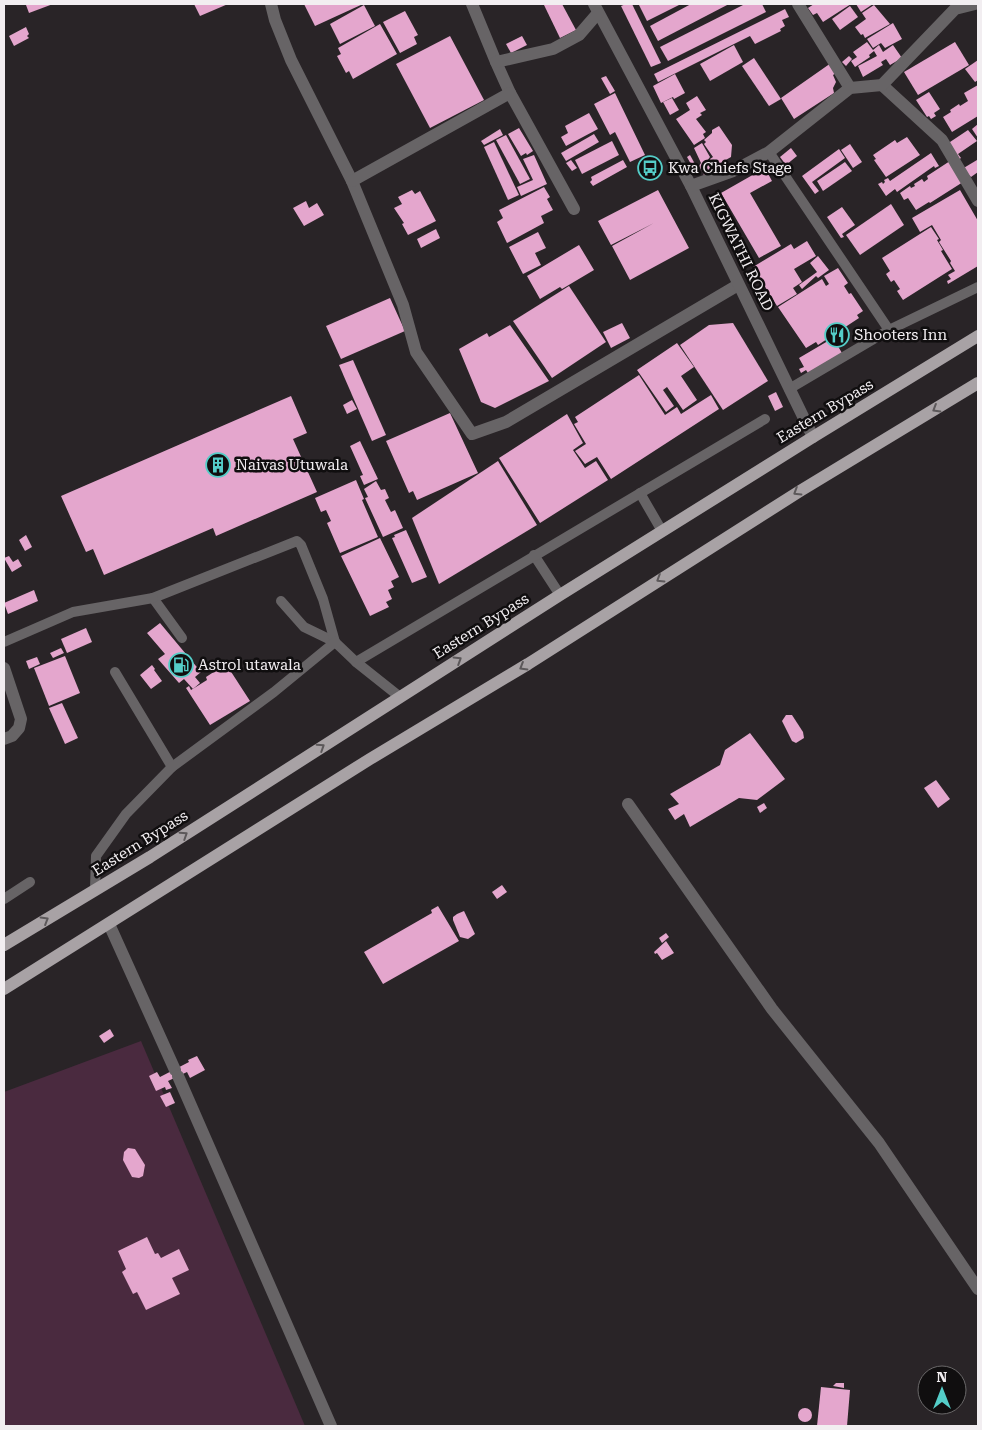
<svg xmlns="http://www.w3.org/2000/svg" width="982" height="1430" font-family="'Roboto Serif',serif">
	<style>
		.green { fill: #4a2a3f }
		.building { fill: #e4a6cd }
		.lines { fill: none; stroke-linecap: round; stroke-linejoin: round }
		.lane { stroke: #676466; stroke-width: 10 }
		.street { stroke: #676466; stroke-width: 12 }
		.primary { stroke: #a8a2a5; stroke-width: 12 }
		.oneway { stroke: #5c585a }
		.labels { text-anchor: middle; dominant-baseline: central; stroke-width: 5; stroke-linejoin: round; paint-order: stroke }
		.poi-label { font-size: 15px; fill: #f2eef1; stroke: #100e0f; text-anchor: start }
		.street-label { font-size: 15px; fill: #f2eef1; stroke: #100e0f }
	</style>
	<rect width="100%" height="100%" fill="#292427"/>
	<!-- green -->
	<path class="green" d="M141 1041 305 1426H4V1092Z"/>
	<!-- building -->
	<g class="building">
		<path d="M28 4H53L29 13 26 5Z"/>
		<path d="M194 4H228L200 16Z"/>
		<path d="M304 4H363L315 26Z"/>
		<path d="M546 4H562L576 30 560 38 544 5Z"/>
		<path d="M626 4H632L661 63 651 67 621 6Z"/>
		<path d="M642 4H681L647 21 639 5Z"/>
		<path d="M691 4H729L658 41 650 26Z"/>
		<path d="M745 4H762L766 12 668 61 660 47Z"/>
		<path d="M814 4H851L823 22 817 13 813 15 808 8Z"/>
		<path d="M856 4H873L861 12Z"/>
		<path d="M364 5 375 26 340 44 330 24Z"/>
		<path d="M874 5 890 24 865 38 863 34 861 35 855 27 866 19 862 13Z"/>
		<path d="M850 6 858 17 840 30 832 19Z"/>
		<path d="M785 9 789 17 782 20 785 26 780 29 781 31 755 44 750 36 658 82 654 74Z"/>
		<path d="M405 11 418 35 414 37 417 44 400 53 383 22Z"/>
		<path d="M893 23 902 39 885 48 881 43 873 48 867 39Z"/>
		<path d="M380 24 397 54 353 79 349 71 346 73 337 56 341 54 338 48Z"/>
		<path d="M26 27 29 34 27 36 29 38 14 46 9 36Z"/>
		<path d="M450 36 484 100 430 128 396 64Z"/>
		<path d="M522 36 527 45 511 53 506 44Z"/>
		<path d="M867 42 873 50 879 45 883 52 893 45 902 58 890 65 886 59 881 62 883 65 863 77 858 66 877 56 874 51 869 55 870 57 855 67 851 61 857 57 853 52Z"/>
		<path d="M955 42 969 65 918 95 904 72Z"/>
		<path d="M734 45 743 62 710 81 700 64Z"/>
		<path d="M849 56 852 59 846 66 842 62Z"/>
		<path d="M754 58 781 99 769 106 742 66Z"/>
		<path d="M978 60V80L975 82 965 69Z"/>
		<path d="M831 63 836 73 833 75 836 82 833 88 834 93 794 119 781 98Z"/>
		<path d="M675 74 685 93 674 99 673 97 661 103 653 86Z"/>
		<path d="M606 76 615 91 610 94 601 78Z"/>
		<path d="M978 85V116L952 132 943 117 951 112 950 110 959 104 960 106 968 101 964 93Z"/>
		<path d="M929 92 940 109 934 113 936 116 931 119 929 116 927 117 916 100Z"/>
		<path d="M615 93 645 155 630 162 615 132 610 135 594 104Z"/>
		<path d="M697 96 706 110 700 113 702 115 696 119 706 132 703 134 705 138 694 145 676 119 690 110 686 103Z"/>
		<path d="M672 98 679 110 670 115 663 102Z"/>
		<path d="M589 113 598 129 566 146 561 137 568 133 565 126Z"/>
		<path d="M978 124V138L972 129Z"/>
		<path d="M719 126 732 145 731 157 715 166 710 159 713 157 704 144 706 142 704 140 712 133V130Z"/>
		<path d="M519 128 533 151 527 155 526 153 521 156 508 134Z"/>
		<path d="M500 129 503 135 484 145 481 141Z"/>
		<path d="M968 130 977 141 958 154 961 158 958 160 947 144Z"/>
		<path d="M594 134 599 142 566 161 561 153Z"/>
		<path d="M506 135 530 179 520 184 496 140Z"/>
		<path d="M907 137 920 155 886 177 874 160 876 159 873 155 895 140 897 143Z"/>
		<path d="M612 141 619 155 582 174 575 160Z"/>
		<path d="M494 142 519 195 508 200 484 147Z"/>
		<path d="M702 143 710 157 707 161 713 171 705 177 699 166 701 163 694 148Z"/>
		<path d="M850 144 862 162 853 168 841 150Z"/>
		<path d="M791 148 797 156 786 165 780 157Z"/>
		<path d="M839 149 845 158 812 182 819 191 815 194 802 176Z"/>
		<path d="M931 153 939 166 935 168 934 166 897 192 895 189 886 196 878 184 882 182 883 184 885 182 884 180 888 178 890 181Z"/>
		<path d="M534 155 547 184 521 196 517 187 533 180 523 159Z"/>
		<path d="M690 155 695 164 692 166 687 157Z"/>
		<path d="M571 160 577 168 572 171 566 163Z"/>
		<path d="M623 160 627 167 593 186 590 182 592 180 591 177Z"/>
		<path d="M977 160 978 172 971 177 962 169Z"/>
		<path d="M950 161 963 182 930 203 929 202 916 210 908 198 904 200 900 193 910 186 911 188 915 186 914 184 922 179 924 182 928 179 927 176Z"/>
		<path d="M845 162 852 171 823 191 817 181Z"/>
		<path d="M765 168 772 181 750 193 781 246 759 258 721 193Z"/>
		<path d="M544 187 550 197 547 199 553 210 541 216 544 223 507 243 497 222 503 218 499 210Z"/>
		<path d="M412 190 415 194 420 191 436 221 408 235 402 224 404 223 394 208 402 204 398 197Z"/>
		<path d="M658 190 689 248 630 280 612 246 654 223 611 245 598 221Z"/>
		<path d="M960 190 978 221V266L948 284 947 281 951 279 948 275 955 271 950 263 951 261 939 242 941 240 932 225 920 232 912 218Z"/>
		<path d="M306 201 309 208 317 203 324 215 304 226 293 208Z"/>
		<path d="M891 204 904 225 860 255 846 235Z"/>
		<path d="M842 207 855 225 842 234 844 237 841 238 827 217Z"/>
		<path d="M931 227 939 239 937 240 943 250 941 251 952 269 903 300 897 291 900 289 894 280 891 282 886 274 890 271 882 258Z"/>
		<path d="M436 229 440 238 421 248 417 239Z"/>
		<path d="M538 232 546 248 535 253 541 265 523 274 509 247Z"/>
		<path d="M807 241 816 256 794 269 802 282 793 288 797 294 777 306 753 267 791 244 794 249Z"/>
		<path d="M579 245 594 270 562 289 560 287 540 299 527 276Z"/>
		<path d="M818 256 829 270 818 278 816 276 802 289 799 285 817 272 810 263Z"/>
		<path d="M838 268 848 283 844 286 849 294 851 293 863 311 857 315 859 318 818 345 816 342 806 348 778 307 822 279 826 286 829 284 824 276Z"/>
		<path d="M569 286 606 342 552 378 513 321Z"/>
		<path d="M390 298 405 331 341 359 326 326Z"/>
		<path d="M622 323 630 338 611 348 603 332Z"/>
		<path d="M733 323 768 381 723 410 680 345 709 325Z"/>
		<path d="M510 325 549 381 495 408 481 402 459 349 487 333 489 337Z"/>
		<path d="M833 338 842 353 808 373 806 370 801 373 799 369 804 367 799 358Z"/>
		<path d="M677 343 694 367 681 376 697 400 683 410 667 387 663 390 674 406 666 412 637 370Z"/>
		<path d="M353 360 386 435 372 441 339 365Z"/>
		<path d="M639 375 665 415 677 407 681 414 711 395 719 409 611 479 597 457 585 464 575 451 586 444 574 424 578 422 575 417Z"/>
		<path d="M776 392 783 407 775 411 768 396Z"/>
		<path d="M291 396 307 433 293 439 317 492 216 536 213 528 104 575 93 549 86 552 61 496Z"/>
		<path d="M352 400 357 409 347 414 343 405Z"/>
		<path d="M450 413 478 473 417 500 413 491 409 493 386 441Z"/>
		<path d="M567 414 583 443 573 450 585 468 596 461 608 480 540 523 499 458Z"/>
		<path d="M360 441 378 479 364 485 360 476 363 475 350 446Z"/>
		<path d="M498 461 537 525 439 584 412 518Z"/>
		<path d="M356 480 364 499 362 500 378 537 340 553 327 523 331 521 326 510 321 512 315 498Z"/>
		<path d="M376 481 381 490 385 489 389 498 385 500 391 512 395 510 403 528 383 537 365 498 368 497 364 489Z"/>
		<path d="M406 530 427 577 412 583 392 538 395 537 394 535Z"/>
		<path d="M26 535 32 547 25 551 19 540Z"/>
		<path d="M380 538 399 577 391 581 394 587 388 590 392 599 386 602 389 607 370 616 341 556Z"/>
		<path d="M9 556 13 562 18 559 22 566 12 572 4 558Z"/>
		<path d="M34 590 38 601 8 614 4 603Z"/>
		<path d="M160 623 201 672 195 677 200 683 193 689 184 679 179 683 158 659 165 654 147 633Z"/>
		<path d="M86 628 92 642 67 653 61 639Z"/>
		<path d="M61 648 64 653 53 658 50 653Z"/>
		<path d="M65 656 80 693 49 706 34 668Z"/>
		<path d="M37 657 40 664 29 669 26 661Z"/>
		<path d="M226 664 250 701 210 725 186 688 189 686 191 690 207 680 206 677Z"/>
		<path d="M152 665 155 669 154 670 162 681 151 689 140 675Z"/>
		<path d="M62 703 78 738 65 744 49 708Z"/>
		<path d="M786 715H792L803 732 804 738 796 743 792 741 782 721Z"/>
		<path d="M750 733 785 779 757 800 739 798 690 827 684 814 675 820 668 809 679 804 670 794 720 765 725 750Z"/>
		<path d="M936 780 950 799 938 808 924 788Z"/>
		<path d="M764 803 767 808 760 813 757 807Z"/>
		<path d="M502 885 507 892 497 899 492 892Z"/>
		<path d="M438 906 459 941 383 984 364 952 432 913 431 910Z"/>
		<path d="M464 911 475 934 468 939 460 937 453 920V917L457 914Z"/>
		<path d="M666 933 669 937 662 943 659 938Z"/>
		<path d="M666 941 674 953 662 960 657 953 655 954 654 952Z"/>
		<path d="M110 1029 114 1036 104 1043 99 1036Z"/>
		<path d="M197 1056 205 1070 190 1078 187 1072 168 1081 172 1088 166 1090 165 1087 156 1091 149 1076 157 1072 160 1077 189 1062 188 1060Z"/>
		<path d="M170 1092 175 1103 166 1107 160 1096Z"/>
		<path d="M128 1148 135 1149 145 1165 143 1176 139 1178 132 1177 123 1160 124 1152Z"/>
		<path d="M147 1237 155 1254 158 1253 161 1258 179 1249 189 1270 172 1278 180 1294 146 1310 137 1292 133 1294 122 1272 126 1269 118 1251Z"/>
		<path d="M836 1383H844V1388L833 1386Z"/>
		<path d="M821 1387 850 1390 847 1426H817Z"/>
		<circle cx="805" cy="1415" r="7"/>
	</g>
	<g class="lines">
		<!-- lane -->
		<g class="lane">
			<path d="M769 152 889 330 978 287"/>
			<path d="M789 389 889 330"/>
			<path d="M640 493 662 531"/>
			<path d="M534 555 560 595"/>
			<path d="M281 601 304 627 335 642"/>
			<path d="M182 638 153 598 297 541 301 545 323 599 335 642"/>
			<path d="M4 642 73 612 153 598"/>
			<path d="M356 662 765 419"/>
			<path d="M115 672 172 767"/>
			<path d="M95 889 96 856 126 814 172 767 274 692 335 642 356 662 400 697"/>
			<path d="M4 899 30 882"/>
		</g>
		<!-- street -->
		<g class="street">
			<path d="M271 4 275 20 291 60 352 181 403 305 416 352 472 434 506 422 738 285"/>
			<path d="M472 4 496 62 510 93"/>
			<path d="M594 4 691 186 813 437"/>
			<path d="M798 4 850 88"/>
			<path d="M496 62 553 49 579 35 598 13"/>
			<path d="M882 85 942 140 978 201"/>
			<path d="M352 181 510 93 574 209"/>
			<path d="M691 186 733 171 769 152 850 88 882 85 955 9 975 4"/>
			<path d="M4 668 21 719 19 728 12 736 4 739"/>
			<path d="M628 804 772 1009 879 1143 978 1289"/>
			<path d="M109 924 175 1070"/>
			<path d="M178 1076 331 1426"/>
		</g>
		<!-- primary -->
		<g class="primary">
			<path d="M4 945 150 857 560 595 813 437 978 336"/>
			<path d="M4 989 370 759 528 664 800 491 978 383"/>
		</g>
	</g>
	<!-- one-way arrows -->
	<defs><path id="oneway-chevron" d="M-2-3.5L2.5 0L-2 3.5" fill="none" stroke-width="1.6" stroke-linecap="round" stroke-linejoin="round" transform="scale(1.25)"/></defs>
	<g class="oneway">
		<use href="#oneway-chevron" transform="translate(936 409) rotate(149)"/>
		<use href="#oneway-chevron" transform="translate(797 492) rotate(148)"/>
		<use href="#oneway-chevron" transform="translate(660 579) rotate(148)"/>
		<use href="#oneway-chevron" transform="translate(458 660) rotate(-32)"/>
		<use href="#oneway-chevron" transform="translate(523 667) rotate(149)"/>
		<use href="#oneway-chevron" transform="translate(321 747) rotate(-33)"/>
		<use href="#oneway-chevron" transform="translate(184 835) rotate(-33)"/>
		<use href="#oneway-chevron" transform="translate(45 920) rotate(-31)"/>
	</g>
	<!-- icons -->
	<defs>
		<g id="bus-ring" transform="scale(1.25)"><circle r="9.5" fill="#100e0f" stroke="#54cdc8" stroke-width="1.5"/><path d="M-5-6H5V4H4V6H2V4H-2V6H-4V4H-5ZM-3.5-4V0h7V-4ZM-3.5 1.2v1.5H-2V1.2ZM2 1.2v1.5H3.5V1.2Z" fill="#54cdc8"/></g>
		<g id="restaurant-ring" transform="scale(1.25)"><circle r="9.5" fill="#100e0f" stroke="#54cdc8" stroke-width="1.5"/><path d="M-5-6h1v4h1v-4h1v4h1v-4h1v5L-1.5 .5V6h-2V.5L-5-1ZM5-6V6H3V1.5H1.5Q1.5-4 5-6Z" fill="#54cdc8"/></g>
		<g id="building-ring" transform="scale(1.25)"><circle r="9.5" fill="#100e0f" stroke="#54cdc8" stroke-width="1.5"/><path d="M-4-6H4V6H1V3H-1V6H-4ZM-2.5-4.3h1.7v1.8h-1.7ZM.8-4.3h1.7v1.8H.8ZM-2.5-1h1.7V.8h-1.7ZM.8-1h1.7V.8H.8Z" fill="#54cdc8"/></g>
		<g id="fuel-ring" transform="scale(1.25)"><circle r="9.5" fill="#100e0f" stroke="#54cdc8" stroke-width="1.5"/><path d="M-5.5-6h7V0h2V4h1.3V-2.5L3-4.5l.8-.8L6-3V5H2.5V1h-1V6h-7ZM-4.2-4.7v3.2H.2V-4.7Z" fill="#54cdc8"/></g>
	</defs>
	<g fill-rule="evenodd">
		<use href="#bus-ring" x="650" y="168"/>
		<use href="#restaurant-ring" x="837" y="335"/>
		<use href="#building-ring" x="218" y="465"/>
		<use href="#fuel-ring" x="181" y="665"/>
	</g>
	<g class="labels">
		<!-- poi labels -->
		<g class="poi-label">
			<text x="668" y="168">Kwa Chiefs Stage</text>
			<text x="854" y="335">Shooters Inn</text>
			<text x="236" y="465">Naivas Utuwala</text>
			<text x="198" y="665">Astrol utawala</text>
		</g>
		<!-- street labels -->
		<g class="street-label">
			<text transform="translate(741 252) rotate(64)">KIGWATHI ROAD</text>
			<text transform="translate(825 411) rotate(-31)">Eastern Bypass</text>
			<text transform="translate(481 626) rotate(-32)">Eastern Bypass</text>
			<text transform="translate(140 843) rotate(-32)">Eastern Bypass</text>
		</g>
	</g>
	<!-- border -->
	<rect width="982" height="1430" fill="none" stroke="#f2eef1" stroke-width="10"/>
	<!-- north arrow -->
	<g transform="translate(942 1390)"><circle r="24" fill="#100e0f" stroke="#6a6869"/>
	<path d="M0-4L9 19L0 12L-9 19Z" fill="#54cdc8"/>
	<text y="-8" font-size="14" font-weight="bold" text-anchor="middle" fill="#f2eef1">N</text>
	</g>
</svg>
